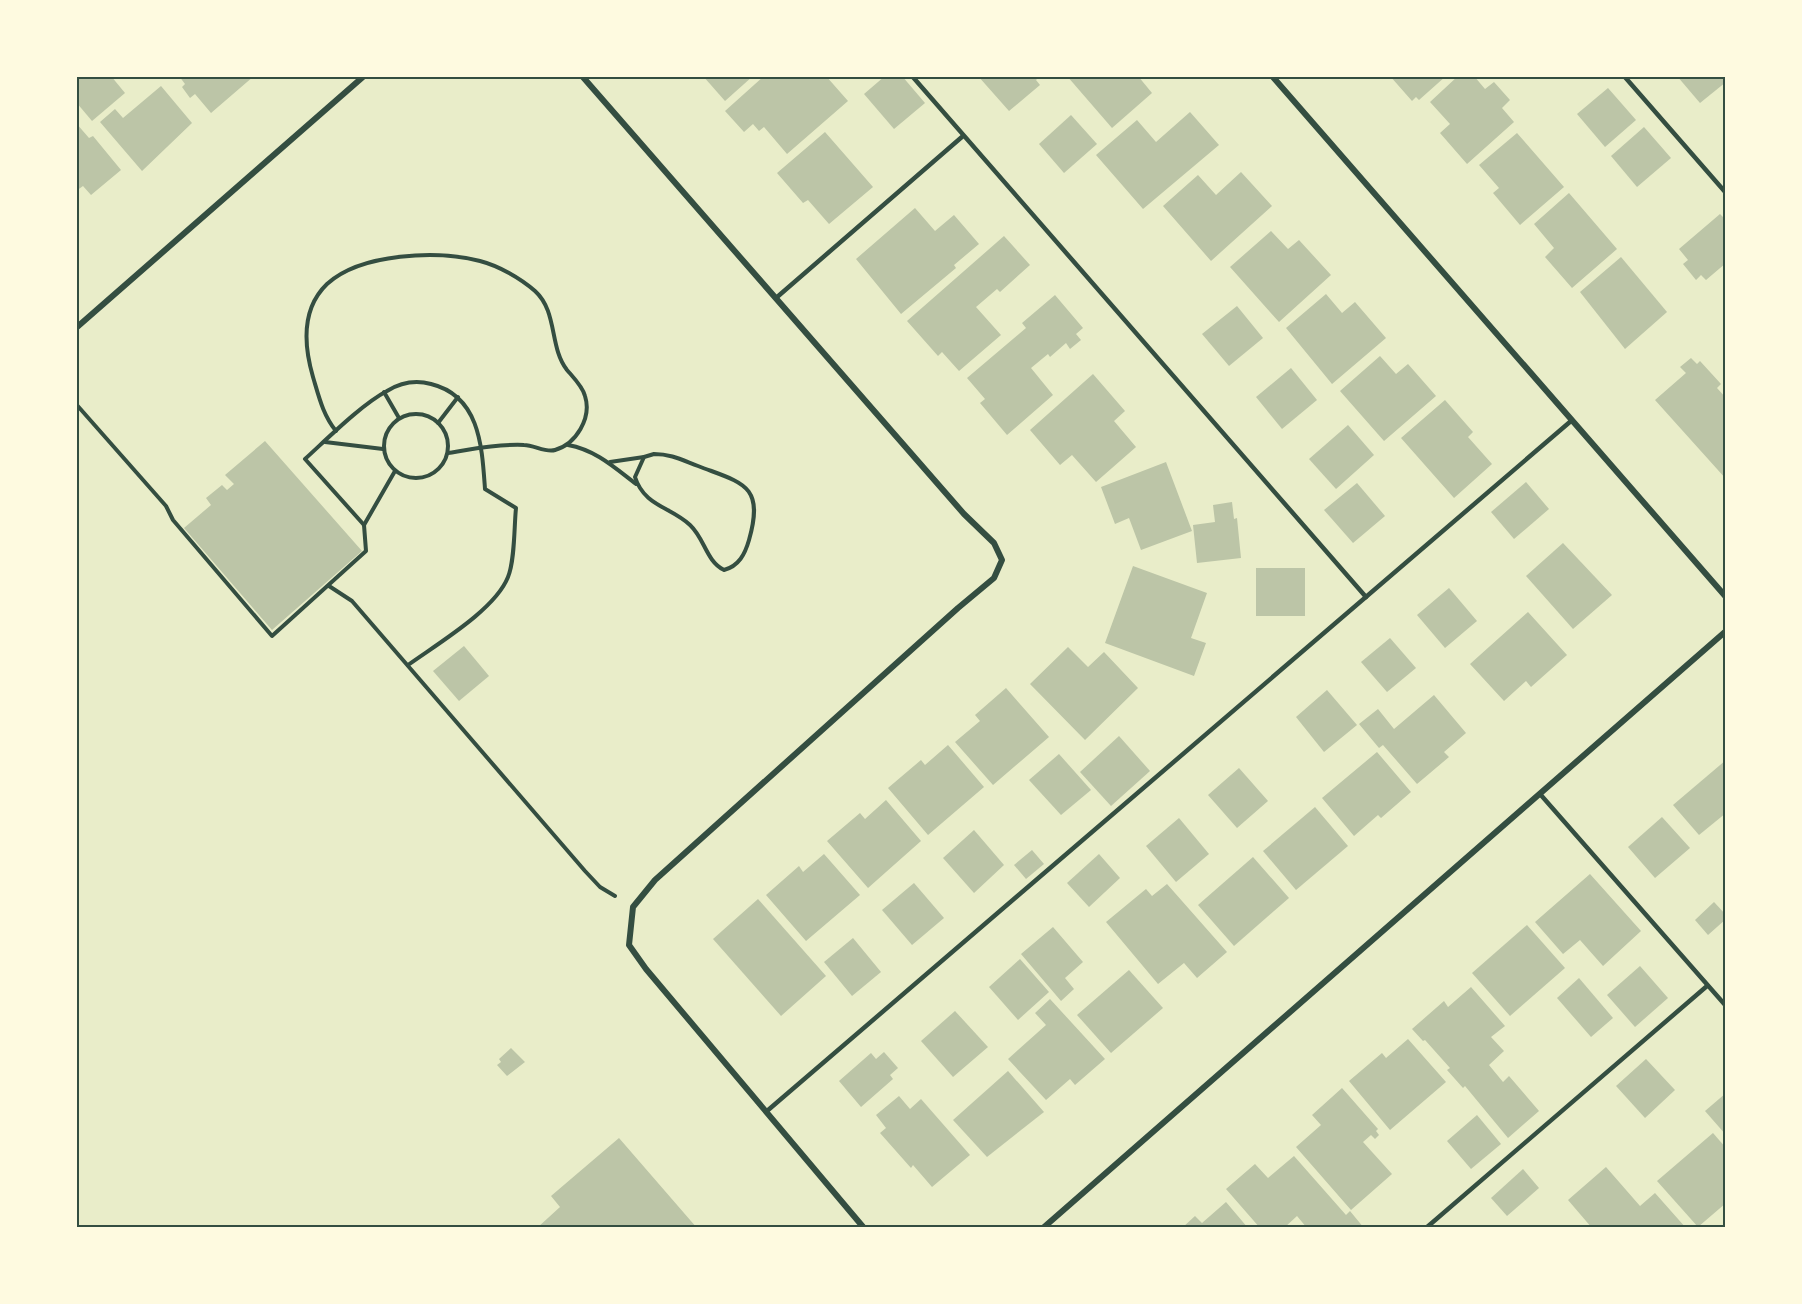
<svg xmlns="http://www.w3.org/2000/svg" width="1802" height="1304" font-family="Ubuntu,sans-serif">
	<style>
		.building { fill: #bcc5a7 }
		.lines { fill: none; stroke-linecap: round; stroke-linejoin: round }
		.path { stroke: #344e41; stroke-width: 4 }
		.service { stroke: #344e41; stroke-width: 4.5 }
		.minor { stroke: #344e41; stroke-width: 6 }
		.neatline { fill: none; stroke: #344e41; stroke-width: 2 }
	</style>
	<rect width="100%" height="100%" fill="#e9edc9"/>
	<!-- building -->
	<g class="building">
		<path d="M81 76H111L125 93 92 121 76 102V80Z"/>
		<path d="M179 76H254L211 113 195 94 190 98 182 87 185 84Z"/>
		<path d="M703 76H753L725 101Z"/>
		<path d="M764 76H826L848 101 787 154 764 127 759 131 753 124 744 132 725 111Z"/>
		<path d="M885 76H902L925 103 894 129 864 94Z"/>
		<path d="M978 76H1040L1036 80 1040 85 1009 111Z"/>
		<path d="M1067 76H1138L1152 93 1112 128Z"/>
		<path d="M1390 76H1446L1419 100 1416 97 1412 101Z"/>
		<path d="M1458 76H1474L1485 89 1494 82 1510 100 1502 108 1514 122 1467 164 1440 133 1450 124 1430 102Z"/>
		<path d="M1677 76H1726V82L1700 103Z"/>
		<path d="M161 86 192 123 142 171 100 122 115 109 123 118Z"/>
		<path d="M1608 88 1636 120 1605 147 1577 114Z"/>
		<path d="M1190 112 1219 145 1143 209 1096 155 1137 120 1156 142Z"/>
		<path d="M1071 115 1097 144 1064 173 1039 144Z"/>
		<path d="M76 123 89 138 93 136 121 170 91 195 83 186 76 191Z"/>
		<path d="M1644 127 1671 158 1637 187 1611 156Z"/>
		<path d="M825 132 873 187 829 224 808 200 803 203 777 173Z"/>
		<path d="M1517 133 1564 187 1520 225 1493 193 1499 188 1479 165Z"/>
		<path d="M1241 172 1272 206 1211 261 1163 206 1198 175 1216 195Z"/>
		<path d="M1569 193 1617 249 1572 288 1545 257 1554 248 1534 224Z"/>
		<path d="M915 208 935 231 954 215 979 244 954 265 956 268 901 314 856 259Z"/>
		<path d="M1720 214 1726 220V263L1706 280 1701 275 1696 280 1683 264 1688 260 1679 249Z"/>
		<path d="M1271 231 1288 249 1299 240 1331 275 1279 322 1230 267Z"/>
		<path d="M1004 236 1030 265 1000 292 997 289 976 307 1001 335 959 371 942 352 938 356 907 321Z"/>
		<path d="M1621 257 1667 312 1625 349 1580 292Z"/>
		<path d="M1326 294 1342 313 1355 302 1386 338 1332 384 1286 328Z"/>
		<path d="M1055 295 1083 328 1076 334 1081 340 1070 349 1066 343 1050 357 1048 354 1031 368 1053 395 1007 435 980 403 985 399 967 378 1026 328 1022 323Z"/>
		<path d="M1237 306 1263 338 1229 366 1202 334Z"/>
		<path d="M1380 356 1396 374 1408 364 1436 396 1384 441 1340 391Z"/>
		<path d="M1691 358 1697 364 1700 361 1721 384 1717 388 1726 398V479L1655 400 1686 373 1680 367Z"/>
		<path d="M1291 368 1317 400 1282 429 1256 397Z"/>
		<path d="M1093 374 1125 411 1114 421 1136 447 1096 482 1072 455 1060 465 1030 430Z"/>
		<path d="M1445 400 1473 432 1468 437 1492 464 1454 498 1401 438Z"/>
		<path d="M1348 425 1374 455 1336 489 1309 459Z"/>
		<path d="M265 441 362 551 272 630 184 528 211 505 206 498 222 485 227 490 234 484 225 475Z"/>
		<path d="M1166 462 1192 531 1141 550 1129 518 1115 524 1101 487Z"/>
		<path d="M1526 482 1549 509 1514 539 1491 512Z"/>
		<path d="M1357 483 1385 516 1353 543 1324 510Z"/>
		<path d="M1232 502 1234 519 1237 518 1241 558 1197 563 1193 525 1215 522 1213 505Z"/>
		<path d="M1563 543 1612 595 1573 629 1526 576Z"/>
		<path d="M1133 566 1207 593 1191 638 1206 643 1194 676 1105 643Z"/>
		<rect x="1256" y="568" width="49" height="48"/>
		<path d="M1449 588 1477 621 1445 648 1417 615Z"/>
		<path d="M1528 612 1567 655 1531 687 1526 681 1504 701 1470 664Z"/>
		<path d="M1390 638 1416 668 1387 692 1361 662Z"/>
		<path d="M464 646 489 676 459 701 433 671Z"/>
		<path d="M1068 647 1088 667 1104 652 1138 688 1085 740 1030 684Z"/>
		<path d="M1006 688 1049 737 993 785 955 742 980 721 975 715Z"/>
		<path d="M1327 690 1357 725 1324 752 1296 717Z"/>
		<path d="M1434 695 1466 733 1444 752 1449 757 1417 784 1383 745 1379 748 1359 724 1378 709 1394 729Z"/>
		<path d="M1119 736 1150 771 1111 806 1080 772Z"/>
		<path d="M948 745 984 787 928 835 888 788 921 760 925 765Z"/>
		<path d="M1377 752 1411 792 1381 818 1378 815 1354 836 1322 798Z"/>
		<path d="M1059 754 1091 790 1061 815 1029 780Z"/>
		<path d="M1726 760V813L1699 835 1673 805Z"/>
		<path d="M1239 768 1268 801 1237 828 1208 795Z"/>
		<path d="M886 800 921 841 868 888 827 841 860 813 865 819Z"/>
		<path d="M1315 807 1348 846 1296 890 1263 851Z"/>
		<path d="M1662 817 1690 848 1655 878 1628 847Z"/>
		<path d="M1179 818 1209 854 1176 882 1146 846Z"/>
		<path d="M974 830 1004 865 974 893 943 858Z"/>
		<path d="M1032 850 1044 864 1026 879 1014 865Z"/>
		<path d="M824 854 860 895 806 941 766 895 799 866 803 872Z"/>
		<path d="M1099 854 1120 878 1089 907 1067 883Z"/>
		<path d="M1253 857 1289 898 1234 946 1198 905Z"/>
		<path d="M1590 874 1641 931 1603 966 1580 940 1563 954 1535 922Z"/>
		<path d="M914 883 944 918 912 945 882 910Z"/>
		<path d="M1167 884 1227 952 1197 978 1184 963 1158 984 1106 922 1146 889 1152 896Z"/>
		<path d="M758 899 826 976 781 1016 713 939Z"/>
		<path d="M1714 902 1726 915V919L1708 935 1695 920Z"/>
		<path d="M1527 925 1565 968 1510 1016 1472 973Z"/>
		<path d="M1053 927 1083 962 1065 978 1074 989 1061 1001 1021 954Z"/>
		<path d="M853 938 881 972 852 996 824 962Z"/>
		<path d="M1020 959 1049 992 1018 1020 989 987Z"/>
		<path d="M1640 966 1668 998 1635 1027 1607 995Z"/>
		<path d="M1129 970 1163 1008 1111 1053 1077 1015Z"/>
		<path d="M1579 978 1613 1018 1591 1037 1557 998Z"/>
		<path d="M1471 987 1505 1026 1491 1037 1504 1051 1489 1065 1503 1082 1509 1076 1539 1111 1508 1138 1465 1086 1463 1088 1447 1070 1450 1068 1425 1040 1423 1041 1412 1029 1444 1001 1448 1007Z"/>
		<path d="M1050 999 1105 1059 1075 1085 1070 1079 1046 1100 1008 1059 1046 1025 1035 1013Z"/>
		<path d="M955 1011 988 1047 953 1077 921 1041Z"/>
		<path d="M1408 1039 1446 1082 1390 1130 1349 1081 1382 1053 1386 1058Z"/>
		<path d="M511 1048 525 1062 507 1076 497 1065 501 1062 499 1059Z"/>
		<path d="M884 1052 898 1068 890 1075 893 1079 861 1107 839 1081 871 1053 876 1059Z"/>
		<path d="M1646 1059 1675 1090 1645 1118 1616 1086Z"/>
		<path d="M1008 1071 1044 1112 987 1157 953 1120Z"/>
		<path d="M1342 1088 1378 1129 1376 1131 1379 1135 1375 1139 1371 1135 1363 1142 1392 1174 1351 1210 1296 1147 1321 1125 1312 1115Z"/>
		<path d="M1726 1093V1135L1705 1111Z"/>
		<path d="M899 1096 910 1109 921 1099 970 1155 932 1187 913 1165 911 1168 880 1133 886 1128 876 1115Z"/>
		<path d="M1477 1115 1501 1144 1471 1169 1447 1141Z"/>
		<path d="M1713 1133 1726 1148V1203L1698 1227 1657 1181Z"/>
		<path d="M619 1138 697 1228H537L560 1207 551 1196Z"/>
		<path d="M1294 1156 1346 1215 1350 1211 1364 1228H1307L1297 1216 1284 1228H1260L1226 1189 1255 1164 1268 1178Z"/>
		<path d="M1606 1167 1640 1206 1655 1193 1686 1228H1592L1568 1200Z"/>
		<path d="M1523 1169 1539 1188 1507 1216 1491 1198Z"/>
		<path d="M1226 1202 1248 1228H1182L1195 1216 1202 1223Z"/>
	</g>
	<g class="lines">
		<!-- path -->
		<g class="path">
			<path d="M384 392 399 418"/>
			<path d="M76 404 166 506 173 520 272 636 366 551 364 525 305 459C327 439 362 404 387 391 400 383 416 380 431 384 480 396 482 447 485 489L516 508C514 527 515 560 508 577 495 610 437 644 408 665"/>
			<circle cx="416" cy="446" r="32"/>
			<path d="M438 423 458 397"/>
			<path d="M336 431C323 415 319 397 313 377 304 346 301 309 327 284 361 253 437 250 480 261 499 266 520 278 535 291 558 312 549 347 567 370 573 377 583 387 585 396 592 418 576 444 555 450 546 453 534 445 524 445 499 444 473 449 448 453"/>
			<path d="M325 442 383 449"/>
			<path d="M568 445C596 450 615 468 636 484"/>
			<path d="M654 454C671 454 682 460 698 466 742 483 765 484 749 540 745 554 739 566 724 570 706 561 705 539 690 525 671 507 644 506 635 477L644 457Z"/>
			<path d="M610 462 644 457"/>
			<path d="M364 525 395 471"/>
			<path d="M329 586 352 601 585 871 600 887 615 896"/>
		</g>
		<!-- service -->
		<g class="service">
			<path d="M912 76 1366 597"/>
			<path d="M1624 76 1726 193"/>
			<path d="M776 298 963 136"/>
			<path d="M1540 794 1726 1006"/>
			<path d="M767 1111 1571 421"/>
			<path d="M1426 1228 1707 986"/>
		</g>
		<!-- minor -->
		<g class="minor">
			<path d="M582 76 964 514 994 543 1002 560 994 578 958 608 655 880 633 907 629 945 646 969 864 1228"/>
			<path d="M1272 76 1726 597"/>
			<path d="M76 328 364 76"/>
			<path d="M1043 1228 1726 631"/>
		</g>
	</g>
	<!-- border -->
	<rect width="1802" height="1304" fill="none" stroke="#fefae0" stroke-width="156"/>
	<rect x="78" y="78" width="1646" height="1148" class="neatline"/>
</svg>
